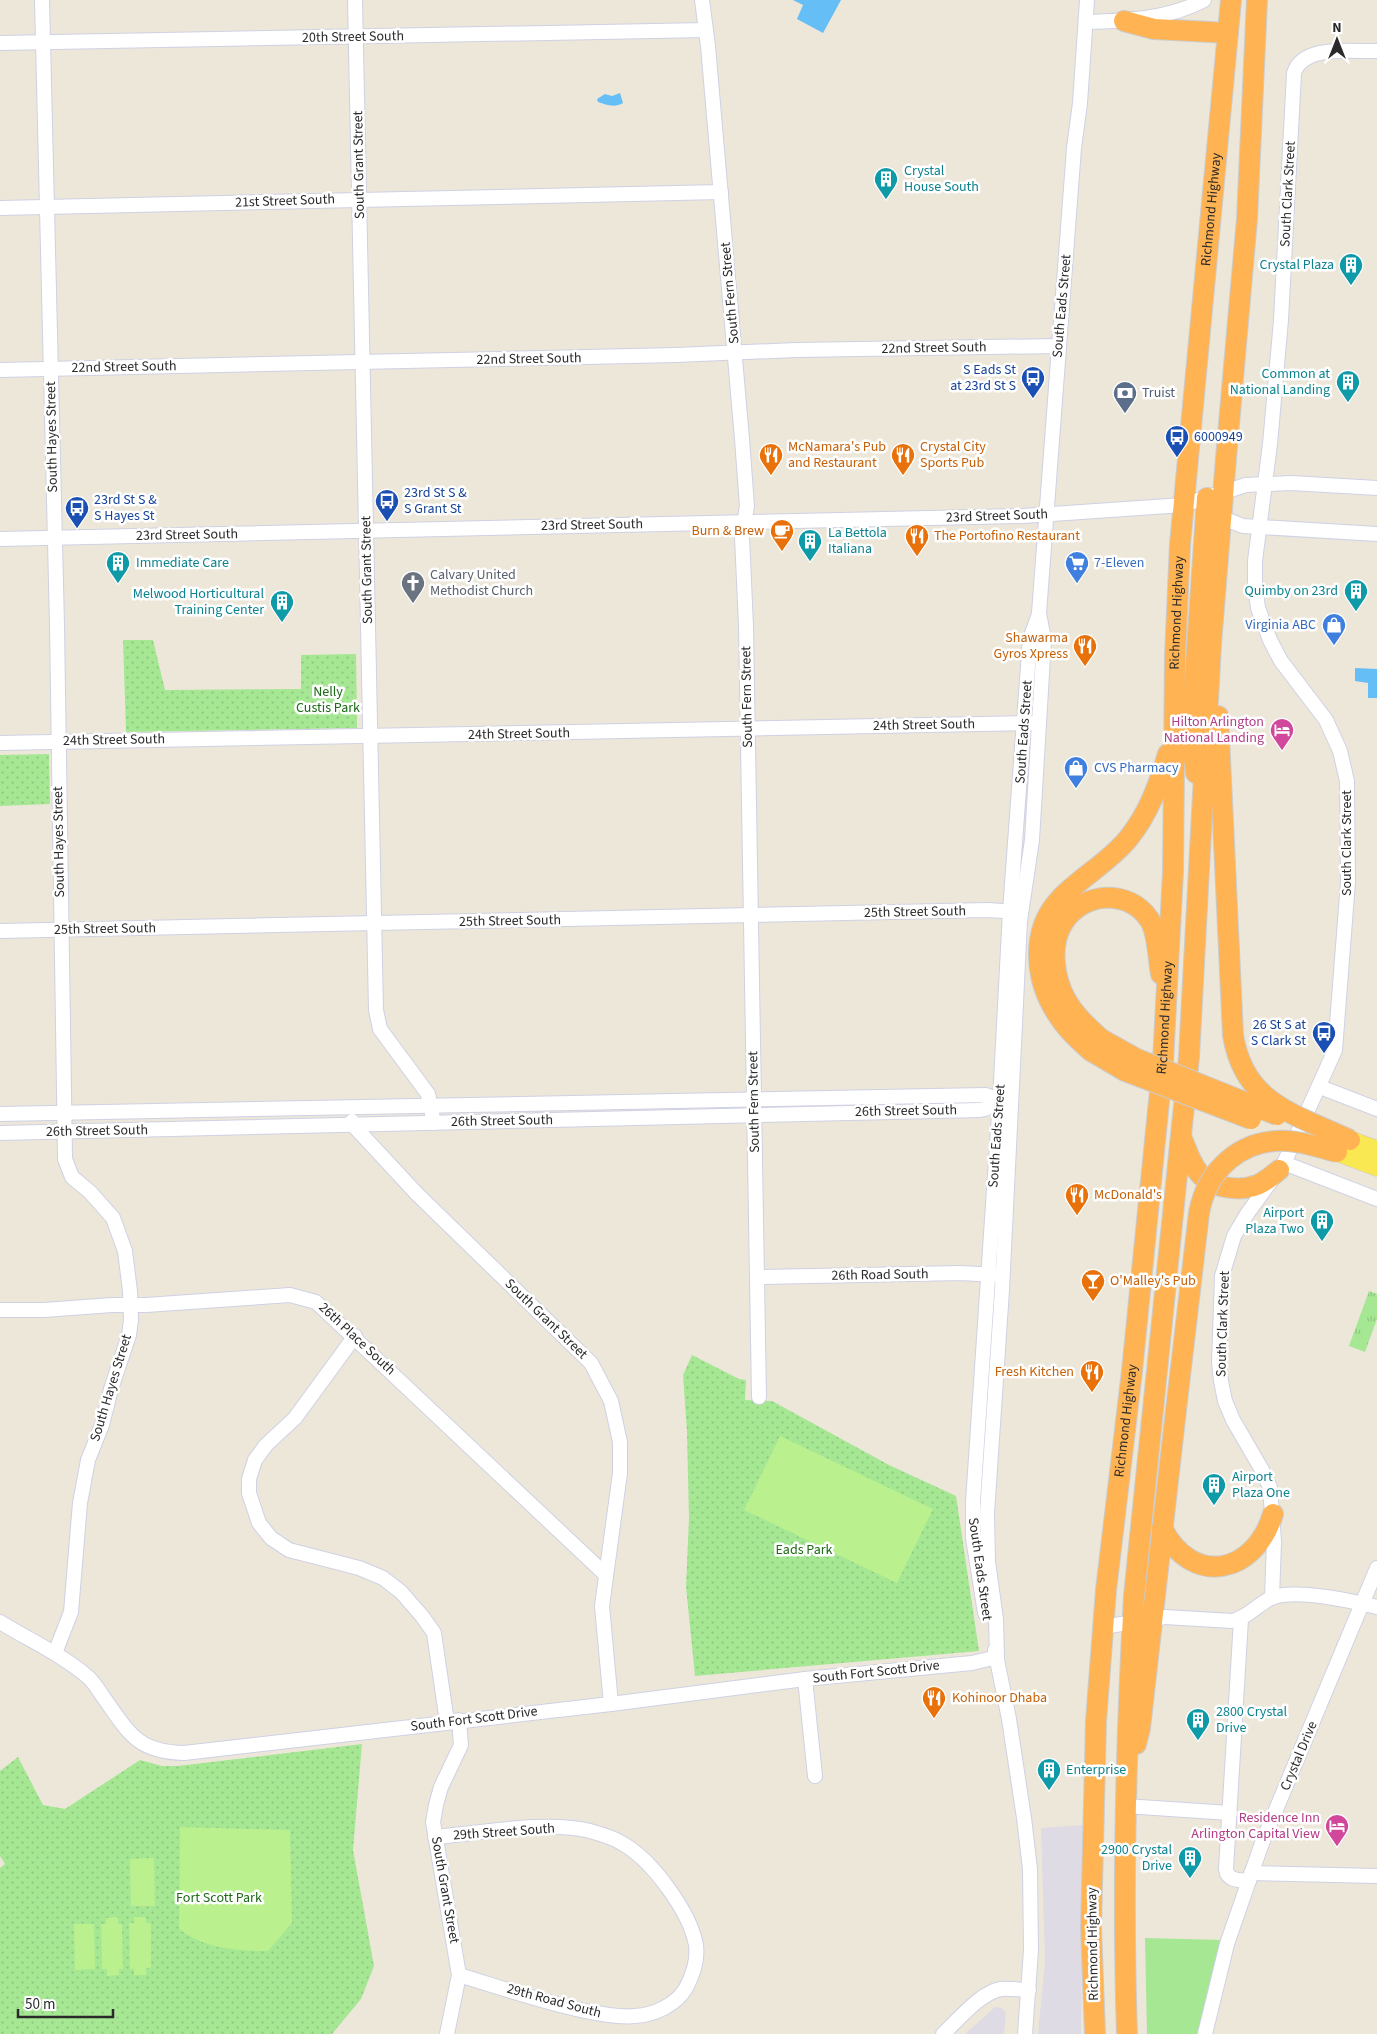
<svg xmlns="http://www.w3.org/2000/svg" width="1377" height="2034" font-family="'Source Sans 3',sans-serif">
	<style>
		.industrial { fill: #dfdbe5 }
		.grass { fill: url(#grass-tufts) }
		.park { fill: url(#park-dots) }
		.garden { fill: #a5e793 }
		.pitch { fill: #baf08e }
		.water { fill: #66bef6 }
		.lines { fill: none; stroke-linecap: round; stroke-linejoin: round }
		.minor-casing { stroke: #cfd1e4; stroke-width: 16 }
		.major-casing { stroke: #ccc; stroke-width: 19 }
		.highway-casing { stroke: #ccc; stroke-width: 22 }
		.minor { stroke: #fff; stroke-width: 14 }
		.major { stroke: #fae852; stroke-width: 18 }
		.highway { stroke: #ffb353; stroke-width: 20 }
		.highway-bridge-casing { stroke: #ccc; stroke-width: 22; stroke-linecap: butt }
		.highway-bridge { stroke: #ffb353; stroke-width: 20 }
		.labels { text-anchor: middle; dominant-baseline: central; stroke-width: 5; stroke-linejoin: round; paint-order: stroke }
		.street-label { font-size: 14px; fill: #2a2a2a; stroke: #fff }
		.culture-label { font-size: 14px; fill: #0d838f; stroke: #fff; text-anchor: start }
		.transit-label { font-size: 14px; fill: #164399; stroke: #fff; text-anchor: start }
		.service-label { font-size: 14px; fill: #4e5e75; stroke: #fff; text-anchor: start }
		.food-label { font-size: 14px; fill: #c56008; stroke: #fff; text-anchor: start }
		.shop-label { font-size: 14px; fill: #366cbe; stroke: #fff; text-anchor: start }
		.worship-label { font-size: 14px; fill: #5b616d; stroke: #fff; text-anchor: start }
		.park-label { font-size: 14px; fill: #1c6b15; stroke: #fff }
		.hotel-label { font-size: 14px; fill: #b23c85; stroke: #fff; text-anchor: end }
	</style>
	<defs>
		<pattern id="grass-tufts" width="24" height="20" patternUnits="userSpaceOnUse" patternTransform="scale(1.25)"><rect width="24" height="20" fill="#a5e793"/><path d="M3 7l-1-3M5 7V3M7 7l1-3M15 17l-1-3M17 17v-4M19 17l1-3" fill="none" stroke="#8ec67f"/></pattern>
		<pattern id="park-dots" width="8" height="8" patternUnits="userSpaceOnUse" patternTransform="scale(1.25)"><rect width="8" height="8" fill="#a5e793"/><path d="M2 2h.1M6 6h.1" fill="none" stroke="#8ec67f" stroke-width="1.8" stroke-linecap="round"/></pattern>
	</defs>
	<rect width="100%" height="100%" fill="#ede7da"/>
	<!-- industrial -->
	<g class="industrial">
		<path d="M1084 1825 1081 2034H1038L1045 1962 1041 1828Z"/>
		<path d="M995 2007 1002 2008 1006 2013 1004 2034H965Z"/>
	</g>
	<!-- grass -->
	<path class="grass" d="M1369 1291 1377 1294V1319L1365 1352 1349 1346Z"/>
	<!-- park -->
	<g class="park">
		<path d="M123 640H153L165 690 301 689V655L356 654 357 728 126 732Z"/>
		<path d="M49 754 50 804 0 806V755Z"/>
		<path d="M692 1355 739 1379 746 1380 745 1400 772 1401 889 1465 956 1496 979 1651 695 1676 686 1587 689 1518 687 1432 683 1375Z"/>
		<path d="M362 1744 353 1850 374 1966 361 1999 332 2034H0V1868L5 1864 0 1856V1771L18 1757 43 1805 65 1809 140 1760 162 1766H178Z"/>
	</g>
	<!-- garden -->
	<path class="garden" d="M1145 1938 1222 1940 1197 2034H1147Z"/>
	<!-- pitch -->
	<g class="pitch">
		<path d="M780 1436 933 1509 897 1583 744 1510Z"/>
		<path d="M180 1827 290 1830 292 1923 268 1951C237 1951 205 1949 179 1929Z"/>
		<path d="M154 1858 155 1906H131L130 1859Z"/>
		<path d="M118 1917V1924H122L123 1969H119V1975L107 1976V1969H102L101 1924H106V1918Z"/>
		<path d="M134 1917H146V1923H151V1968H146V1975H134V1969H130L129 1923H134Z"/>
		<path d="M74 1924H94L95 1969 75 1970Z"/>
	</g>
	<!-- water -->
	<g class="water">
		<path d="M793 0H841L823 33 797 19 803 5Z"/>
		<path d="M620 93 623 103C615 108 606 105 598 102L597 99 605 94 612 96Z"/>
		<path d="M1355 668 1377 669V698H1368V683L1355 681Z"/>
	</g>
	<g class="lines">
		<!-- minor casing -->
		<g class="minor-casing">
			<g id="minor">
				<path d="M42 0 57 625 65 1159 72 1177 90 1192 113 1218 125 1251 130 1291 131 1320 129 1335 111 1389 102 1425 88 1460 80 1503 71 1612 55 1653"/>
				<path d="M355 0 376 1010 380 1029 428 1094 434 1123"/>
				<path d="M702 0 708 46 742 439 747 506 742 537 746 626 759 1397"/>
				<path d="M1086 22C1125 21 1169 19 1204 0"/>
				<path d="M0 43 706 30"/>
				<path d="M0 208 721 192"/>
				<path d="M0 370 676 355 796 350 1059 346"/>
				<path d="M1215 515 1243 526 1377 534"/>
				<path d="M0 539 1023 516 1183 505 1246 485 1291 483 1377 488"/>
				<path d="M0 743 1034 723"/>
				<path d="M0 931 988 910 1019 912"/>
				<path d="M1320 1087 1377 1109"/>
				<path d="M0 1114 986 1095 1000 1100H1008"/>
				<path d="M352 1121 353 1125 417 1194 591 1363 611 1401 620 1442V1473L602 1606 611 1704"/>
				<path d="M0 1133 980 1110 985 1109 1000 1100"/>
				<path d="M1284 1163 1377 1199"/>
				<path d="M757 1277 960 1273 997 1275"/>
				<path d="M0 1310H44L112 1305H146L290 1295 316 1302 606 1575"/>
				<path d="M355 1336 295 1418 266 1445 255 1460 249 1479V1493L259 1523 271 1538 289 1550 359 1568 383 1578 401 1592 422 1616 434 1633 447 1722"/>
				<path d="M1272 1598 1274 1541 1270 1487 1262 1470 1233 1420 1225 1401 1221 1381 1219 1362 1222 1276 1234 1236 1247 1214 1284 1163 1335 1050 1348 882 1347 781 1340 751 1326 720 1281 661 1270 640 1258 608 1255 584V561L1270 444 1281 320 1294 73C1303 44 1353 52 1377 51"/>
				<path d="M985 1613 973 1538V1502L1000 1100 1010 911 1030 639 1039 614"/>
				<path d="M1241 1619 1226 1869C1227 1881 1239 1880 1249 1881"/>
				<path d="M0 1622C29 1640 61 1654 88 1677 94 1682 99 1691 104 1698 129 1733 137 1752 184 1753L611 1704 805 1679 972 1663 997 1657"/>
				<path d="M1103 1627 1165 1617 1232 1621C1247 1618 1257 1605 1271 1598 1295 1588 1352 1601 1377 1607"/>
				<path d="M995 1650 1009 1719 1024 1818 1030 1869 1031 1950 1025 2034"/>
				<path d="M997 1657 996 1619 988 1562 987 1513 1002 1290 1020 921 1032 840 1044 640 1039 613 1074 148 1080 103 1087 0"/>
				<path d="M805 1679 815 1776"/>
				<path d="M1125 1806 1230 1813"/>
				<path d="M435 1837C480 1833 548 1820 590 1831 601 1834 615 1838 625 1845 653 1862 690 1912 696 1945 698 1960 693 1975 686 1988 676 2005 654 2015 635 2016 620 2018 605 2014 590 2012 545 2003 502 1988 459 1975"/>
				<path d="M1251 1873 1377 1876"/>
				<path d="M447 2034 459 1975 433 1822 436 1805 441 1787 461 1745 459 1720"/>
				<path d="M943 2034C958 2020 981 1992 1001 1989 1010 1988 1020 1990 1029 1990"/>
				<path d="M1205 2034 1227 1944 1262 1843 1377 1568"/>
			</g>
		</g>
		<!-- major casing -->
		<g class="major-casing">
			<g id="major">
				<path d="M1350 1140 1377 1150"/>
				<path d="M1337 1152 1377 1167"/>
			</g>
		</g>
		<!-- highway casing -->
		<g class="highway-casing">
			<g id="highway">
				<path d="M1124 21 1154 29 1228 33"/>
				<path d="M1218 716 1224 843"/>
				<path d="M1196 773 1191 738 1207 498"/>
				<path d="M1101 1039C1088 1027 1075 1016 1066 1000 1054 978 1049 945 1063 923 1082 892 1128 888 1149 919 1158 931 1158 959 1161 974"/>
				<path d="M1091 1051C1080 1041 1068 1031 1060 1018 1035 983 1029 932 1060 899 1081 877 1109 862 1128 839 1149 813 1159 784 1168 754"/>
				<path d="M1182 1139C1187 1150 1191 1164 1199 1173 1211 1188 1239 1192 1257 1185 1265 1182 1272 1176 1279 1170"/>
				<path d="M1162 1528C1193 1588 1255 1574 1273 1514"/>
				<path d="M1136 1744 1140 1728 1176 1410"/>
				<path id="s1" d="M1095 2034 1091 1927 1096 1721 1106 1590 1132 1371 1163 1061 1173 872 1175 657 1180 544 1231 0"/>
				<path d="M1127 2034C1122 1888 1126 1742 1134 1596L1189 1057 1211 644 1226 458 1247 219 1257 0"/>
			</g>
		</g>
		<!-- minor -->
		<use href="#minor" class="minor"/>
		<!-- major -->
		<use href="#major" class="major"/>
		<!-- highway -->
		<use href="#highway" class="highway"/>
		<!-- highway-bridge casing -->
		<g class="highway-bridge-casing">
			<g id="highway-bridge">
				<path d="M1224 843 1233 1035C1244 1104 1295 1114 1350 1140"/>
				<path d="M1101 1039 1137 1059 1277 1115"/>
				<path d="M1091 1051 1125 1071 1251 1119"/>
				<path d="M1176 1410 1199 1213C1207 1169 1242 1138 1288 1141 1304 1142 1321 1148 1337 1152"/>
			</g>
		</g>
		<!-- highway-bridge -->
		<use href="#highway-bridge" class="highway-bridge"/>
	</g>
	<!-- icons -->
	<defs>
		<g id="building-pin" transform="scale(1.25)"><path d="M0 17L-7.5 6A9.5 9.5 0 1 1 7.5 6Z" fill="#0f9aa8" stroke="#fff"/><path d="M-4-6H4V6H1V3H-1V6H-4ZM-2.5-4.3h1.7v1.8h-1.7ZM.8-4.3h1.7v1.8H.8ZM-2.5-1h1.7V.8h-1.7ZM.8-1h1.7V.8H.8Z" fill="#fff"/></g>
		<g id="bus-pin" transform="scale(1.25)"><path d="M0 17L-7.5 6A9.5 9.5 0 1 1 7.5 6Z" fill="#1a4fb4" stroke="#fff"/><path d="M-5-6H5V4H4V6H2V4H-2V6H-4V4H-5ZM-3.5-4V0h7V-4ZM-3.5 1.2v1.5H-2V1.2ZM2 1.2v1.5H3.5V1.2Z" fill="#fff"/></g>
		<g id="bank-pin" transform="scale(1.25)"><path d="M0 17L-7.5 6A9.5 9.5 0 1 1 7.5 6Z" fill="#5c6f8a" stroke="#fff"/><path d="M-6-4H6V4H-6ZM0-2.3a2.3 2.3 0 1 0 0 4.6a2.3 2.3 0 1 0 0-4.6Z" fill="#fff"/></g>
		<g id="restaurant-pin" transform="scale(1.25)"><path d="M0 17L-7.5 6A9.5 9.5 0 1 1 7.5 6Z" fill="#e8710a" stroke="#fff"/><path d="M-5-6h1v4h1v-4h1v4h1v-4h1v5L-1.5 .5V6h-2V.5L-5-1ZM5-6V6H3V1.5H1.5Q1.5-4 5-6Z" fill="#fff"/></g>
		<g id="cafe-pin" transform="scale(1.25)"><path d="M0 17L-7.5 6A9.5 9.5 0 1 1 7.5 6Z" fill="#e8710a" stroke="#fff"/><path d="M-5.5-4.5H6V0H3Q3 3.5 0 3.5H-2.5Q-5.5 3.5-5.5 0ZM3-3.2v2h1.7v-2ZM-6 4.5H4V6H-6Z" fill="#fff"/></g>
		<g id="supermarket-pin" transform="scale(1.25)"><path d="M0 17L-7.5 6A9.5 9.5 0 1 1 7.5 6Z" fill="#3f7fe0" stroke="#fff"/><path d="M-6-5.5h2.5l.6 2H6L4.5 2H-2.5L-4.4-4H-6ZM-1.5 3.2a1.3 1.3 0 1 0 .1 0ZM3 3.2a1.3 1.3 0 1 0 .1 0Z" fill="#fff"/></g>
		<g id="church-pin" transform="scale(1.25)"><path d="M0 17L-7.5 6A9.5 9.5 0 1 1 7.5 6Z" fill="#6b7280" stroke="#fff"/><path d="M-1.2-6h2.4v3.5h3.3v2.4h-3.3V6h-2.4V-.1h-3.3v-2.4h3.3Z" fill="#fff"/></g>
		<g id="shop-pin" transform="scale(1.25)"><path d="M0 17L-7.5 6A9.5 9.5 0 1 1 7.5 6Z" fill="#3f7fe0" stroke="#fff"/><path d="M-5-2.5h2.3a2.7 3.5 0 0 1 5.4 0H5L5.5 6h-11ZM-1.5-2.5h3a1.5 2.3 0 0 0-3 0Z" fill="#fff"/></g>
		<g id="hotel-pin" transform="scale(1.25)"><path d="M0 17L-7.5 6A9.5 9.5 0 1 1 7.5 6Z" fill="#d1479c" stroke="#fff"/><path d="M-6-4.5h1.5V1H6V5H4.5V3h-9V5H-6ZM-4 0a1.8 1.8 0 1 1 3.6 0ZM.5 0V-2.5h3Q6-2.5 6 0Z" fill="#fff"/></g>
		<g id="bar-pin" transform="scale(1.25)"><path d="M0 17L-7.5 6A9.5 9.5 0 1 1 7.5 6Z" fill="#e8710a" stroke="#fff"/><path d="M-6-5H6L.8 .8V4.5H3.5V6h-7V4.5H-.8V.8Z" fill="#fff"/></g>
	</defs>
	<g fill-rule="evenodd">
		<use href="#building-pin" x="886" y="179"/>
		<use href="#building-pin" x="1351" y="265"/>
		<use href="#bus-pin" x="1033" y="378"/>
		<use href="#building-pin" x="1348" y="382"/>
		<use href="#bank-pin" x="1125" y="393"/>
		<use href="#bus-pin" x="1177" y="437"/>
		<use href="#restaurant-pin" x="771" y="455"/>
		<use href="#restaurant-pin" x="903" y="455"/>
		<use href="#bus-pin" x="387" y="501"/>
		<use href="#bus-pin" x="77" y="508"/>
		<use href="#cafe-pin" x="782" y="531"/>
		<use href="#restaurant-pin" x="917" y="536"/>
		<use href="#building-pin" x="810" y="541"/>
		<use href="#building-pin" x="118" y="563"/>
		<use href="#supermarket-pin" x="1077" y="563"/>
		<use href="#church-pin" x="413" y="583"/>
		<use href="#building-pin" x="1356" y="591"/>
		<use href="#building-pin" x="282" y="602"/>
		<use href="#shop-pin" x="1334" y="625"/>
		<use href="#restaurant-pin" x="1085" y="646"/>
		<use href="#hotel-pin" x="1282" y="730"/>
		<use href="#shop-pin" x="1076" y="768"/>
		<use href="#bus-pin" x="1324" y="1033"/>
		<use href="#restaurant-pin" x="1077" y="1195"/>
		<use href="#building-pin" x="1322" y="1221"/>
		<use href="#bar-pin" x="1093" y="1281"/>
		<use href="#restaurant-pin" x="1092" y="1372"/>
		<use href="#building-pin" x="1214" y="1485"/>
		<use href="#restaurant-pin" x="934" y="1698"/>
		<use href="#building-pin" x="1198" y="1720"/>
		<use href="#building-pin" x="1049" y="1770"/>
		<use href="#hotel-pin" x="1337" y="1826"/>
		<use href="#building-pin" x="1190" y="1858"/>
	</g>
	<g class="labels">
		<!-- street labels -->
		<g class="street-label">
			<text transform="translate(353 37) rotate(-1)">20th Street South</text>
			<text transform="translate(359 165) rotate(-91)">South Grant Street</text>
			<text transform="translate(1288 194) rotate(-87)">South Clark Street</text>
			<text transform="translate(285 201) rotate(-2)">21st Street South</text>
			<text stroke="none"><textPath href="#s1" startOffset="1830">Richmond Highway</textPath></text>
			<text transform="translate(730 293) rotate(-95)">South Fern Street</text>
			<text transform="translate(1062 306) rotate(-85)">South Eads Street</text>
			<text transform="translate(934 348) rotate(-1)">22nd Street South</text>
			<text transform="translate(529 359) rotate(-1)">22nd Street South</text>
			<text transform="translate(124 367) rotate(-1)">22nd Street South</text>
			<text transform="translate(52 437) rotate(-91)">South Hayes Street</text>
			<text transform="translate(997 516) rotate(-2)">23rd Street South</text>
			<text transform="translate(592 525) rotate(-1)">23rd Street South</text>
			<text transform="translate(187 535) rotate(-1)">23rd Street South</text>
			<text transform="translate(367 570) rotate(-91)">South Grant Street</text>
			<text stroke="none"><textPath href="#s1" startOffset="1425">Richmond Highway</textPath></text>
			<text transform="translate(747 697) rotate(-91)">South Fern Street</text>
			<text transform="translate(924 725) rotate(-1)">24th Street South</text>
			<text transform="translate(1024 732) rotate(-86)">South Eads Street</text>
			<text transform="translate(519 734) rotate(-1)">24th Street South</text>
			<text transform="translate(114 740) rotate(-1)">24th Street South</text>
			<text transform="translate(59 842) rotate(-91)">South Hayes Street</text>
			<text transform="translate(1347 843) rotate(-90)">South Clark Street</text>
			<text transform="translate(915 912) rotate(-1)">25th Street South</text>
			<text transform="translate(510 921) rotate(-1)">25th Street South</text>
			<text transform="translate(105 929) rotate(-1)">25th Street South</text>
			<text stroke="none"><textPath href="#s1" startOffset="1020">Richmond Highway</textPath></text>
			<text transform="translate(754 1102) rotate(-91)">South Fern Street</text>
			<text transform="translate(906 1111) rotate(-1)">26th Street South</text>
			<text transform="translate(502 1121) rotate(-1)">26th Street South</text>
			<text transform="translate(97 1131) rotate(-1)">26th Street South</text>
			<text transform="translate(997 1136) rotate(-86)">South Eads Street</text>
			<text transform="translate(880 1275) rotate(-1)">26th Road South</text>
			<text transform="translate(546 1319) rotate(44)">South Grant Street</text>
			<text transform="translate(1223 1324) rotate(-88)">South Clark Street</text>
			<text transform="translate(357 1339) rotate(43)">26th Place South</text>
			<text transform="translate(111 1388) rotate(-73)">South Hayes Street</text>
			<text stroke="none"><textPath href="#s1" startOffset="615">Richmond Highway</textPath></text>
			<text transform="translate(980 1569) rotate(82)">South Eads Street</text>
			<text transform="translate(876 1672) rotate(-6)">South Fort Scott Drive</text>
			<text transform="translate(474 1719) rotate(-7)">South Fort Scott Drive</text>
			<text transform="translate(1299 1756) rotate(-67)">Crystal Drive</text>
			<text transform="translate(504 1832) rotate(-4)">29th Street South</text>
			<text transform="translate(445 1890) rotate(80)">South Grant Street</text>
			<text transform="translate(1093 1944) rotate(-91)">Richmond Highway</text>
			<text transform="translate(554 2001) rotate(15)">29th Road South</text>
		</g>
		<!-- culture labels -->
		<g class="culture-label">
			<text x="904" y="171">Crystal<tspan x="904" dy="16">House South</tspan></text>
			<text x="1334" y="265" text-anchor="end">Crystal Plaza</text>
			<text x="1330" y="374" text-anchor="end">Common at<tspan x="1330" dy="16">National Landing</tspan></text>
			<text x="828" y="533">La Bettola<tspan x="828" dy="16">Italiana</tspan></text>
			<text x="136" y="563">Immediate Care</text>
			<text x="1338" y="591" text-anchor="end">Quimby on 23rd</text>
			<text x="264" y="594" text-anchor="end">Melwood Horticultural<tspan x="264" dy="16">Training Center</tspan></text>
			<text x="1304" y="1213" text-anchor="end">Airport<tspan x="1304" dy="16">Plaza Two</tspan></text>
			<text x="1232" y="1477">Airport<tspan x="1232" dy="16">Plaza One</tspan></text>
			<text x="1216" y="1712">2800 Crystal<tspan x="1216" dy="16">Drive</tspan></text>
			<text x="1066" y="1770">Enterprise</text>
			<text x="1172" y="1850" text-anchor="end">2900 Crystal<tspan x="1172" dy="16">Drive</tspan></text>
		</g>
		<!-- transit labels -->
		<g class="transit-label">
			<text x="1016" y="370" text-anchor="end">S Eads St<tspan x="1016" dy="16">at 23rd St S</tspan></text>
			<text x="1194" y="437">6000949</text>
			<text x="404" y="493">23rd St S &amp;<tspan x="404" dy="16">S Grant St</tspan></text>
			<text x="94" y="500">23rd St S &amp;<tspan x="94" dy="16">S Hayes St</tspan></text>
			<text x="1306" y="1025" text-anchor="end">26 St S at<tspan x="1306" dy="16">S Clark St</tspan></text>
		</g>
		<!-- service labels -->
		<g class="service-label">
			<text x="1142" y="393">Truist</text>
		</g>
		<!-- food labels -->
		<g class="food-label">
			<text x="788" y="447">McNamara's Pub<tspan x="788" dy="16">and Restaurant</tspan></text>
			<text x="920" y="447">Crystal City<tspan x="920" dy="16">Sports Pub</tspan></text>
			<text x="764" y="531" text-anchor="end">Burn &amp; Brew</text>
			<text x="934" y="536">The Portofino Restaurant</text>
			<text x="1068" y="638" text-anchor="end">Shawarma<tspan x="1068" dy="16">Gyros Xpress</tspan></text>
			<text x="1094" y="1195">McDonald's</text>
			<text x="1110" y="1281">O'Malley's Pub</text>
			<text x="1074" y="1372" text-anchor="end">Fresh Kitchen</text>
			<text x="952" y="1698">Kohinoor Dhaba</text>
		</g>
		<!-- shop labels -->
		<g class="shop-label">
			<text x="1094" y="563">7-Eleven</text>
			<text x="1316" y="625" text-anchor="end">Virginia ABC</text>
			<text x="1094" y="768">CVS Pharmacy</text>
		</g>
		<!-- worship labels -->
		<g class="worship-label">
			<text x="430" y="575">Calvary United<tspan x="430" dy="16">Methodist Church</tspan></text>
		</g>
		<!-- park labels -->
		<g class="park-label">
			<text x="328" y="692">Nelly<tspan x="328" dy="16">Custis Park</tspan></text>
			<text x="804" y="1550">Eads Park</text>
			<text x="219" y="1898">Fort Scott Park</text>
		</g>
		<!-- hotel labels -->
		<g class="hotel-label">
			<text x="1264" y="722">Hilton Arlington<tspan x="1264" dy="16">National Landing</tspan></text>
			<text x="1320" y="1818">Residence Inn<tspan x="1320" dy="16">Arlington Capital View</tspan></text>
		</g>
	</g>
	<!-- north arrow -->
	<g transform="translate(1337 40)" stroke="#ffffff" stroke-width="4" paint-order="stroke">
	<path d="M0-4L9 19L0 12L-9 19Z" fill="#2a2a2a"/>
	<text y="-8" font-size="14" font-weight="bold" text-anchor="middle" fill="#2a2a2a">N</text>
	</g>
	<!-- scale -->
	<path d="M18 2009v8h95v-8" fill="none" stroke="#2a2a2a" stroke-width="2.5"/>
	<text x="25" y="2009" font-size="15" fill="#2a2a2a" stroke="#ffffff" stroke-width="4" paint-order="stroke">50 m</text>
</svg>
